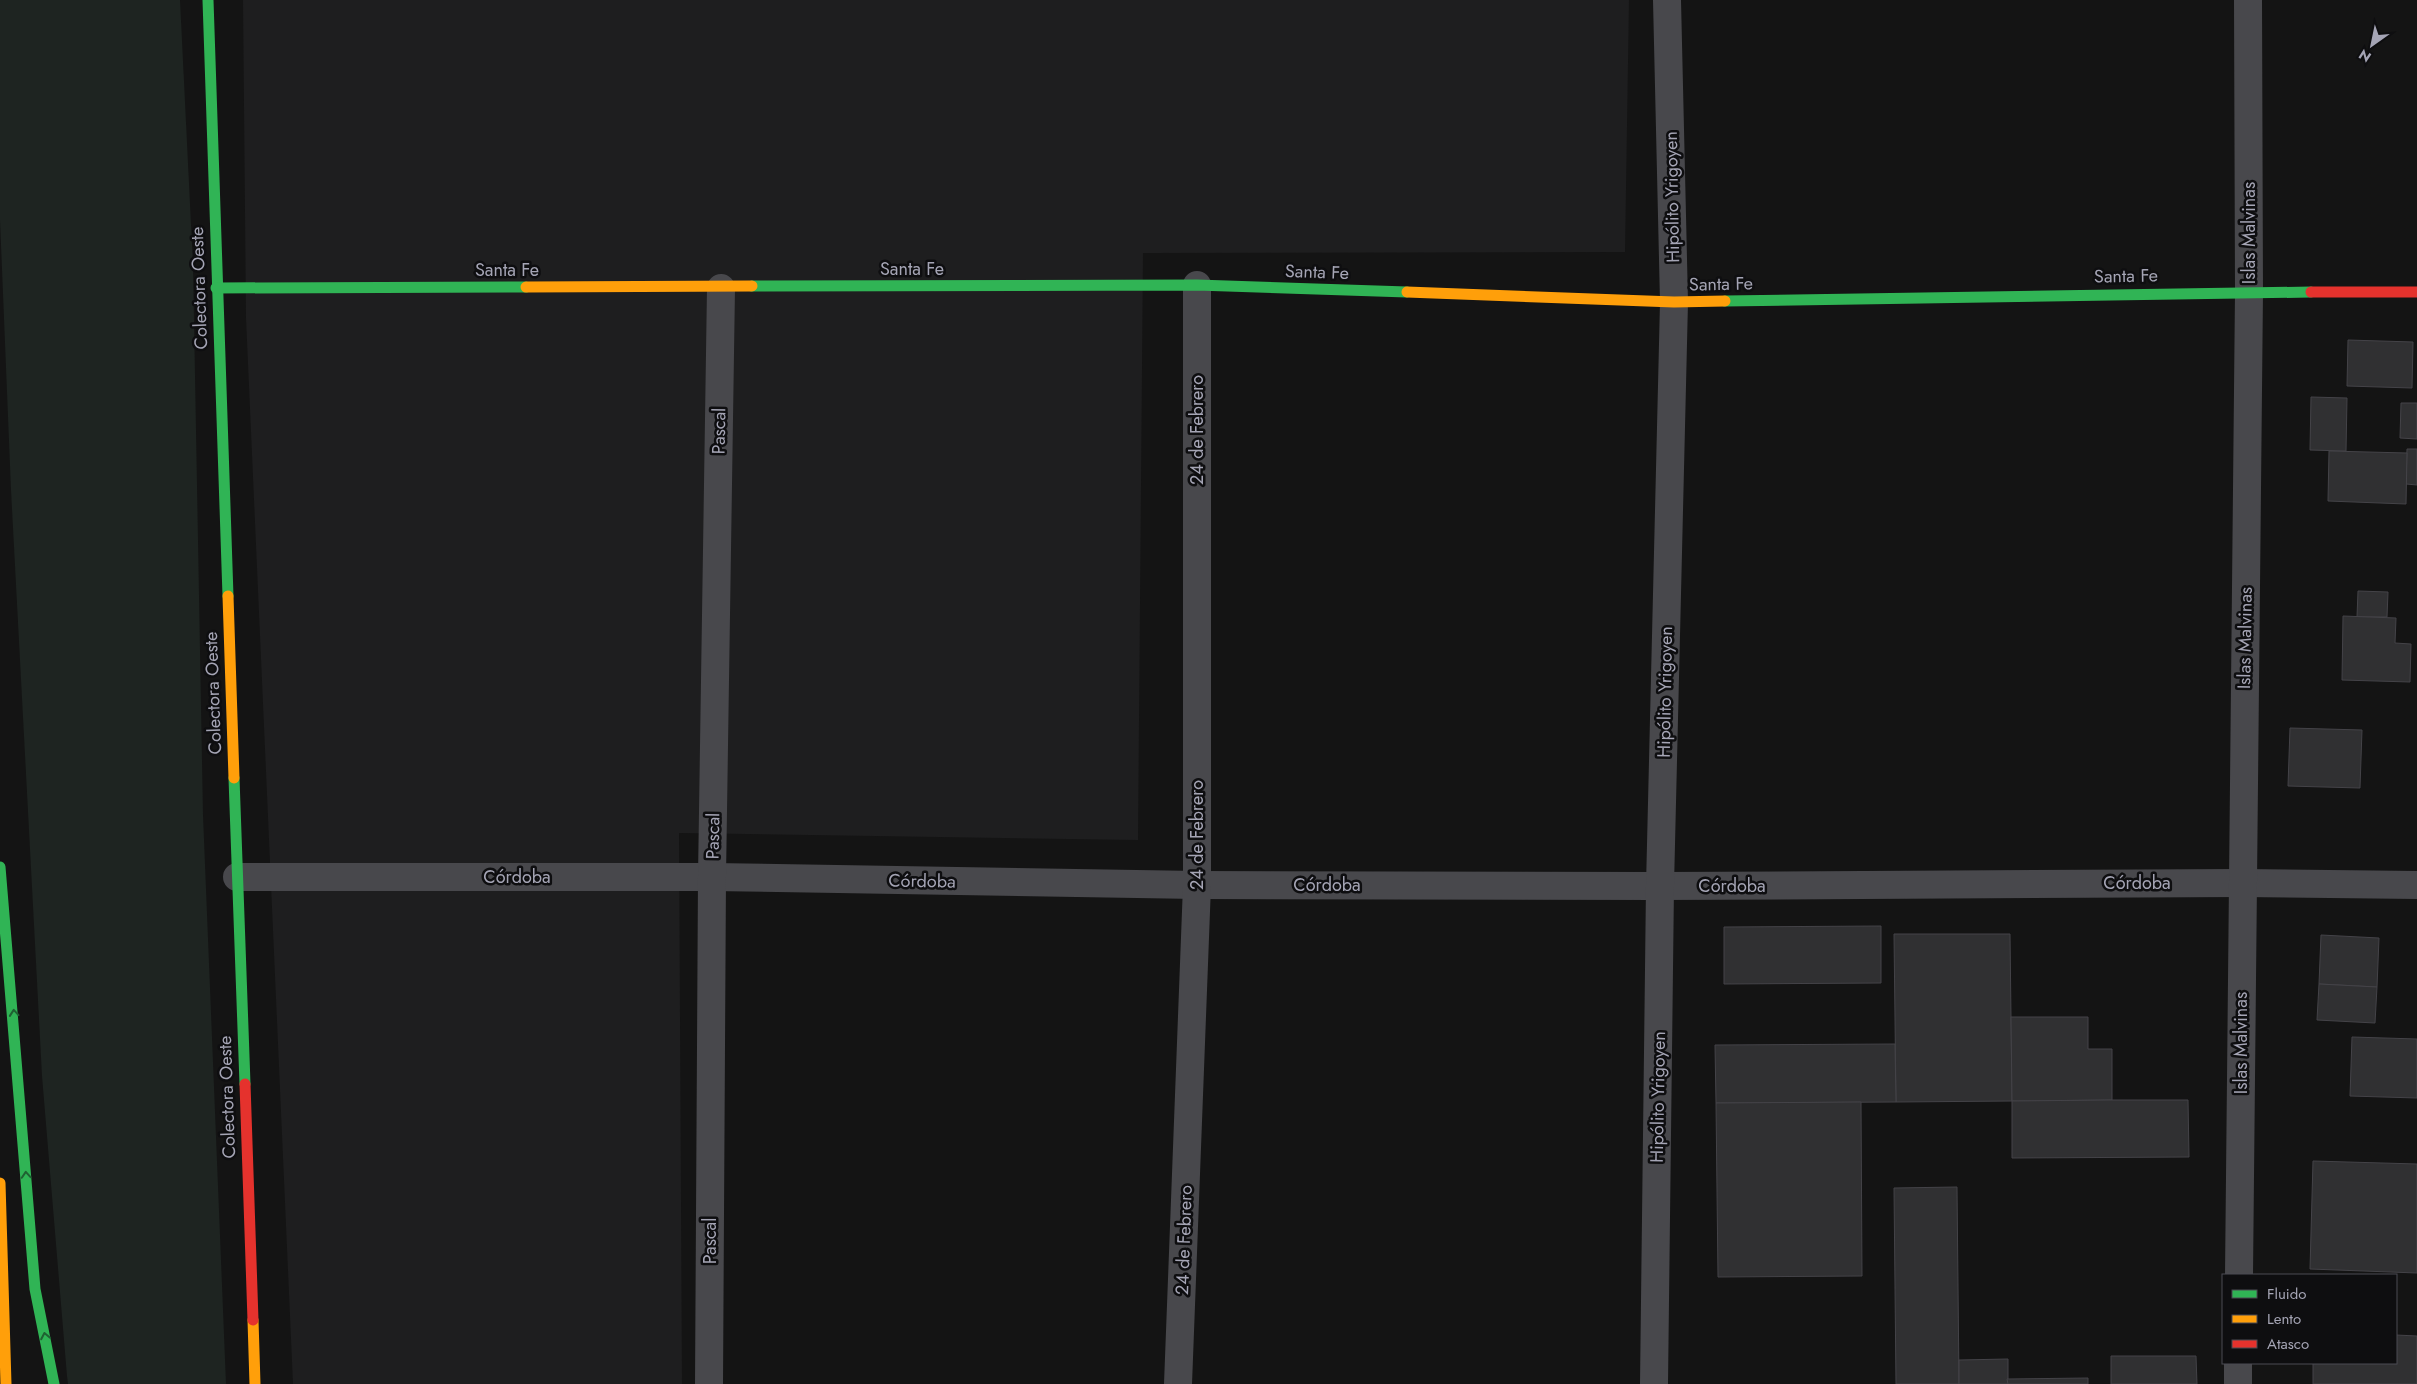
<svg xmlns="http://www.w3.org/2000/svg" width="2417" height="1384" font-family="Jost,sans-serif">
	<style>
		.built { fill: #1e1e1f }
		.green { fill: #1e2421 }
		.building { fill: #303032; stroke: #444348 }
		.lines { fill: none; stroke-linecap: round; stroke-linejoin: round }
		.street { stroke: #48484c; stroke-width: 28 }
		.fast { stroke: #30b455; stroke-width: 11 }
		.slow { stroke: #ff9f0a; stroke-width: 11 }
		.jam { stroke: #e5322d; stroke-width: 11 }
		.oneway { stroke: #1f6132 }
		.labels { text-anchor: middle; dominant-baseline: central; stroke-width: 5; stroke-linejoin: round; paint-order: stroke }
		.street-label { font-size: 18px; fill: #a5a5b5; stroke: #0e0e10 }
	</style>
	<rect width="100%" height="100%" fill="#141414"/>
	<!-- built -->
	<path class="built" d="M243 0H1629L1625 252 1143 253 1138 840 679 833 682 1384H293L246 318Z"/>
	<!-- green -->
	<path class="green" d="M0 0H180L193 265 203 815 226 1384H68L67 1376 42 1076 11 490 0 220Z"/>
	<!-- building -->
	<g class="building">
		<path d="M2348 340 2413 342 2412 388 2347 386Z"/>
		<path d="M2311 397 2347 398 2346 451 2310 450Z"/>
		<path d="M2401 403H2417V439L2400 438Z"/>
		<path d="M2407 449H2417V485L2406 484Z"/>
		<path d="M2329 451 2407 453 2406 504 2328 501Z"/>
		<path d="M2358 591 2388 592 2387 617H2357Z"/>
		<path d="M2343 616 2396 618 2395 643 2411 644 2410 682 2342 680Z"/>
		<path d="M2290 728 2362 730 2360 788 2288 786Z"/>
		<path d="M1881 926V983L1724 984V927Z"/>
		<path d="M1894 934H2010L2012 1101 1896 1102Z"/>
		<path d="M2321 935 2379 938 2377 987 2319 984Z"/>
		<path d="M2319 984 2377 987 2375 1023 2317 1020Z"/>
		<path d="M2011 1017H2088V1049H2112V1100L2012 1101Z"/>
		<path d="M2352 1037 2417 1039V1098L2350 1096Z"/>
		<path d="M1895 1044 1896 1102 1716 1103 1715 1045Z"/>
		<path d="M2112 1100H2188L2189 1157 2012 1158V1101Z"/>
		<path d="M1861 1102 1862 1276 1718 1277 1716 1103Z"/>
		<path d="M2313 1161 2417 1164V1273L2310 1269Z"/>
		<path d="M1957 1187 1959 1384H1896L1894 1188Z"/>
		<path d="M2396 1335 2417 1336V1384H2313V1363H2396Z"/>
		<path d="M2111 1356H2196L2197 1384H2111Z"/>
		<path d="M2008 1359V1384H1959V1360Z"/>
		<path d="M2088 1378V1384H2008L2007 1379Z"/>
	</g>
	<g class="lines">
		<!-- street -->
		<g class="street">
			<path d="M237 877H712L1197 885 1660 886 2242 883 2417 885"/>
			<path d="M2239 1275 2249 292 2248 0"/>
			<path d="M709 1384 712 877 721 288"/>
			<path d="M1178 1384 1197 885V285"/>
			<path d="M1654 1384 1660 886 1674 302 1667 0"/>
			<path d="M2238 1384V1363"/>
		</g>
		<!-- fast -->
		<g class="fast">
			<path d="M208 0 228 596"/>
			<path d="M752 286 1197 285 1407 292"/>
			<path d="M216 288 526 287"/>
			<path d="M1725 301 2311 292"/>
			<path d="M234 778 245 1084"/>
			<path d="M0 867 35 1289 54 1384"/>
		</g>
		<!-- slow -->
		<g class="slow">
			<path d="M526 287 752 286"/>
			<path d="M1407 292 1674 302 1725 301"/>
			<path d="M228 596 234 778"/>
			<path d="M0 1183 6 1384"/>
			<path d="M253 1320 255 1384"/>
		</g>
		<!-- jam -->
		<g class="jam">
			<path d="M2311 292H2417"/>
			<path d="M245 1084 253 1320"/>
		</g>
	</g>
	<!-- one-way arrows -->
	<defs><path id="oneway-chevron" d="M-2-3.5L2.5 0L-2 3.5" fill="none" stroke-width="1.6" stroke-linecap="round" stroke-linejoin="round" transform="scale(1.25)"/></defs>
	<g class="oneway">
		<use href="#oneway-chevron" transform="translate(14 1013) rotate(-95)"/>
		<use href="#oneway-chevron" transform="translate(26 1175) rotate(-94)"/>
		<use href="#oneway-chevron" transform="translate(45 1336) rotate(-101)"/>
	</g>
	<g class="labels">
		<!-- street labels -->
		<g class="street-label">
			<text transform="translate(1672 197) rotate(-91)">Hipólito Yrigoyen</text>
			<text transform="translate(2249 233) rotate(-90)">Islas Malvinas</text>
			<text x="912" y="269">Santa Fe</text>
			<text x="507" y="270">Santa Fe</text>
			<text transform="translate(1317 272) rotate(2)">Santa Fe</text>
			<text transform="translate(2126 276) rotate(-1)">Santa Fe</text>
			<text transform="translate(1721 284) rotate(-1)">Santa Fe</text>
			<text transform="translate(199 288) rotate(-92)">Colectora Oeste</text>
			<text transform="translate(1197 430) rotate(-90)">24 de Febrero</text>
			<text transform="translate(719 431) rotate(-89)">Pascal</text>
			<text transform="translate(2245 638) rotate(-89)">Islas Malvinas</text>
			<text transform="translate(1665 692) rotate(-89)">Hipólito Yrigoyen</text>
			<text transform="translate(213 693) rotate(-92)">Colectora Oeste</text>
			<text transform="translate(1197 835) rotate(-90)">24 de Febrero</text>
			<text transform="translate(713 836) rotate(-89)">Pascal</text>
			<text x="517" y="877">Córdoba</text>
			<text transform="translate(922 881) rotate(1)">Córdoba</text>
			<text x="2137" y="883">Córdoba</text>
			<text x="1327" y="885">Córdoba</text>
			<text x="1732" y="886">Córdoba</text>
			<text transform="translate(2241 1043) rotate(-90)">Islas Malvinas</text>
			<text transform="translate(227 1097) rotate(-92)">Colectora Oeste</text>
			<text transform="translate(1658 1097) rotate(-89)">Hipólito Yrigoyen</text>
			<text transform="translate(1184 1240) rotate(-88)">24 de Febrero</text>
			<text transform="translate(710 1241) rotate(-90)">Pascal</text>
		</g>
	</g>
	<!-- legend -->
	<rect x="2222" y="1274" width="175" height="90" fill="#0e0e10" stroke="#4a4a52"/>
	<rect x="2232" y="1290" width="25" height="8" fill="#30b455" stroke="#4a4a52"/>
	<text x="2267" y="1299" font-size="15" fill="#a5a5b5">Fluido</text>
	<rect x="2232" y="1315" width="25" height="8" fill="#ff9f0a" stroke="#4a4a52"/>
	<text x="2267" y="1324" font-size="15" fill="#a5a5b5">Lento</text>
	<rect x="2232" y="1340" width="25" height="8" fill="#e5322d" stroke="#4a4a52"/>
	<text x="2267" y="1349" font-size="15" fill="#a5a5b5">Atasco</text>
	<!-- north arrow -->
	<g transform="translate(2372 45) rotate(213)" stroke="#0e0e10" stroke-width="4" paint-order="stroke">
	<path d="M0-4L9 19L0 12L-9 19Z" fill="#a5a5b5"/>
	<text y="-8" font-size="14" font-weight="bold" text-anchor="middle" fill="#a5a5b5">N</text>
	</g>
</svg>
